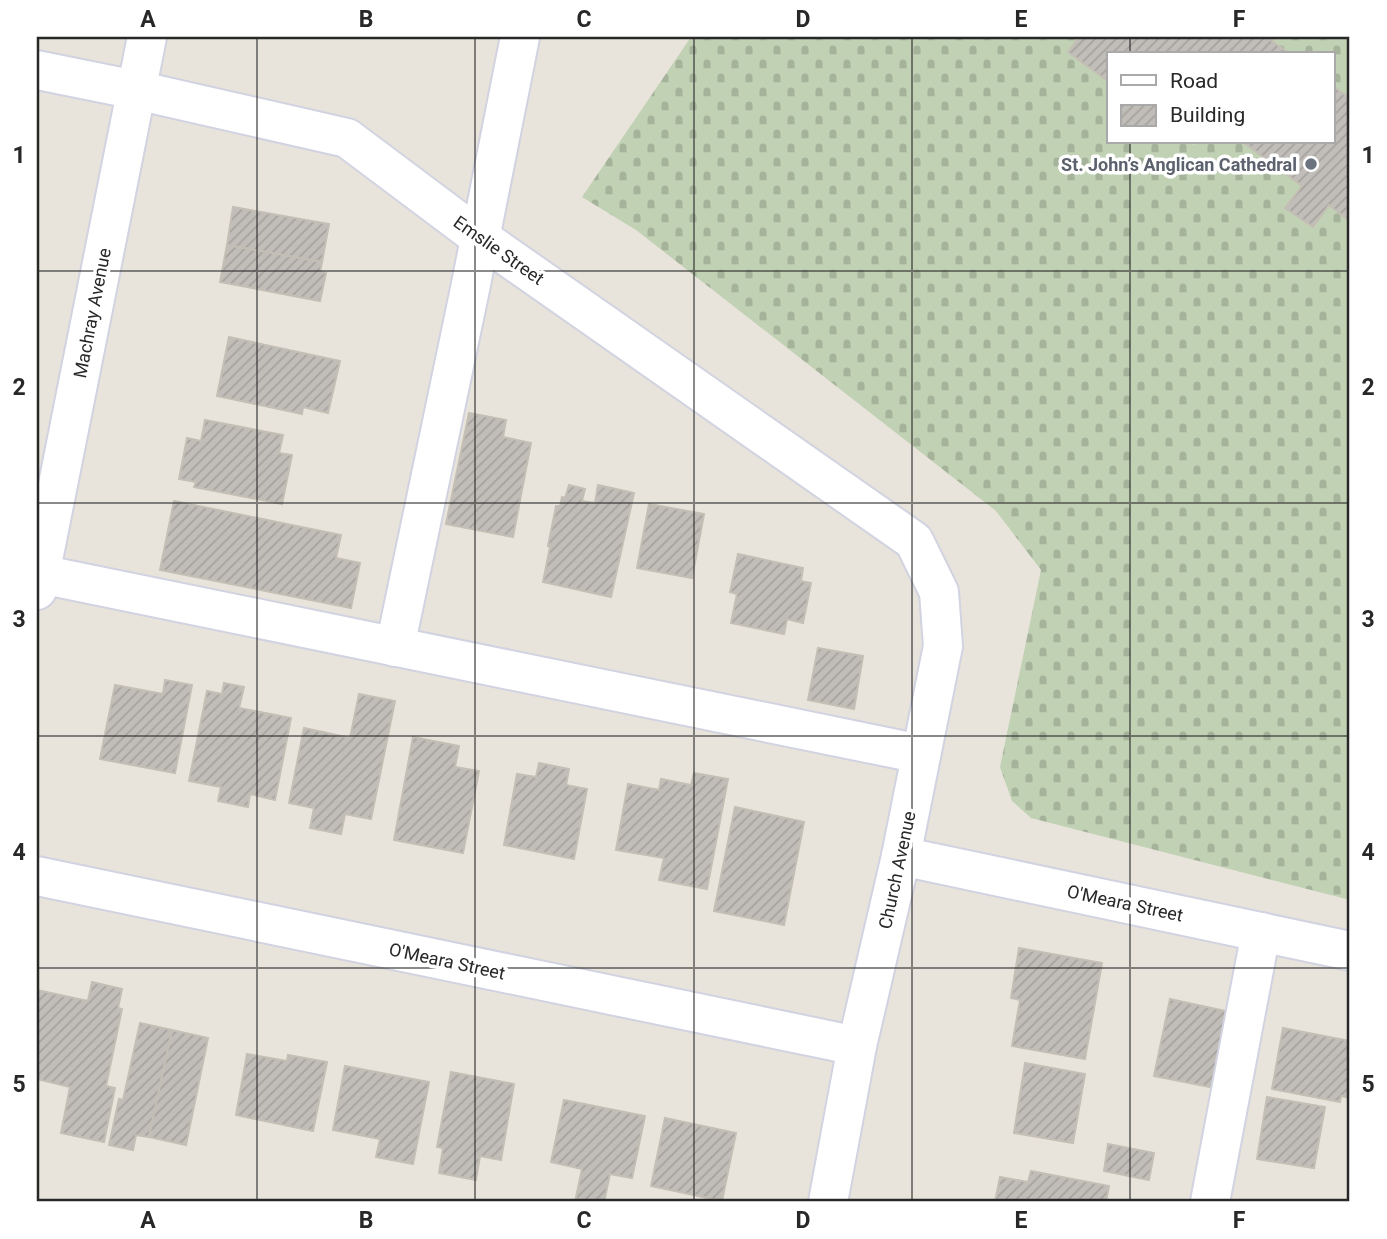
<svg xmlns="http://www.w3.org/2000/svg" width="1387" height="1239" font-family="Roboto,sans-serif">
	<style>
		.cemetery { fill: url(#cemetery-stones) }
		.building { fill: url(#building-hatch); stroke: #c4bfb5; stroke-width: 2 }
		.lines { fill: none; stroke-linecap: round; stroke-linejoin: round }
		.minor-casing { stroke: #d1d3e0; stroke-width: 42 }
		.minor { stroke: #fff; stroke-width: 38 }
		.grid { fill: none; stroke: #282828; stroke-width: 2; stroke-opacity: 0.55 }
		.worship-dot { fill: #6b7280; stroke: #fff; stroke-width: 2.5 }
		.labels { text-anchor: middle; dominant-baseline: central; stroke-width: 7; stroke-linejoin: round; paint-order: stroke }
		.worship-label { font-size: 18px; font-weight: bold; fill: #5b616d; stroke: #fff; text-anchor: end }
		.street-label { font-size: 18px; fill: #282828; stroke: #fff }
		.neatline { fill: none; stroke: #282828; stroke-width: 2.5 }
		.grid-label { font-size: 23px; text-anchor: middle; font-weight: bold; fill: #282828 }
	</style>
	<defs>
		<pattern id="cemetery-stones" width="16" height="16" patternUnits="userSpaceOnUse" patternTransform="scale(1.75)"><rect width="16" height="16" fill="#c1d1b4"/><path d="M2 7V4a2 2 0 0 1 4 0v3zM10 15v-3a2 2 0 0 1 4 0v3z" fill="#a6b39b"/></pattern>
		<pattern id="building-hatch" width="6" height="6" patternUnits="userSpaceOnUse" patternTransform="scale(1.75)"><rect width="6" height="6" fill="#c1bdb8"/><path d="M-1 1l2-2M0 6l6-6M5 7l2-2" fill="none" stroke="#a6a29e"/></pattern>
	</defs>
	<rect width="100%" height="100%" fill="#e9e4db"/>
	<!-- cemetery -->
	<g class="cemetery">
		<path d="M691 37H1079L1068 52 1109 82V142H1190L1194 145 1196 142H1243L1302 186 1286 208 1312 227 1329 205 1350 222V900L1031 818 1012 801 1000 767 1041 570 996 511 636 230 582 197Z"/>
		<path d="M1275 37H1350V99L1333 86V54H1290L1272 41Z"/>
	</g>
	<!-- building -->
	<g class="building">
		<path d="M1079 37H1275L1272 41 1290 54H1109V82L1068 52Z"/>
		<path d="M1333 86 1350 99V222L1329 205 1313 227 1285 208 1302 186 1243 142H1333Z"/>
		<path d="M233 207 329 224 322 262 227 245Z"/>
		<path d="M227 245 322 262 320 272 326 273 320 301 220 282Z"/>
		<path d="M229 337 340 361 328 413 303 407 302 414 217 396Z"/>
		<path d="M469 413 506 420 503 437 531 443 513 537 446 524Z"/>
		<path d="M205 420 283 435 279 453 292 455 282 504 194 487 196 482 179 479 187 438 201 441Z"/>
		<path d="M569 485 585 489 582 501 595 503 598 485 634 493 611 597 543 582 550 547 548 546 556 506H560L562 497 565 498Z"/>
		<path d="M174 501 341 535 336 558 360 563 351 608 160 570Z"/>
		<path d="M649 504 704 514 692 578 637 568Z"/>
		<path d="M738 554 803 568 801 581 811 583 803 623 787 619 784 634 731 623 737 594 730 592Z"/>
		<path d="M818 648 863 656 854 709 808 700Z"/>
		<path d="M165 680 192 685 175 773 100 759 115 685 163 694Z"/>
		<path d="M224 683 244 687 239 708 291 718 275 800 250 794 248 807 218 801 221 787 189 781 207 691 222 694Z"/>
		<path d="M359 694 395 701 371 819 345 814 341 834 310 828 314 808 289 803 304 728 350 738Z"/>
		<path d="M413 737 459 746 455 767 479 771 463 853 394 840Z"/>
		<path d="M539 763 569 769 566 785 587 789 574 859 504 845 517 774 536 777Z"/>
		<path d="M694 773 728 779 707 889 659 880 664 858 616 850 628 784 659 790 661 779 691 785Z"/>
		<path d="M735 807 804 822 784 925 714 911Z"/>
		<path d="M1019 948 1102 963 1085 1059 1012 1046 1020 1000 1011 998Z"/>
		<path d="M92 982 122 989 118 1008 122 1009 106 1086 115 1088 104 1142 61 1133 70 1087 37 1079V990L88 1001Z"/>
		<path d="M1170 999 1230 1012 1215 1088 1154 1076Z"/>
		<path d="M140 1023 172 1030 149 1137 136 1135 133 1150 109 1145 119 1099 123 1100Z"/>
		<path d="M1283 1028 1350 1041V1098L1341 1096 1340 1102 1272 1089Z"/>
		<path d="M172 1030 208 1038 186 1145 149 1137Z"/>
		<path d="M247 1054 287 1061 288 1055 327 1062 313 1131 236 1115Z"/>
		<path d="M1025 1063 1085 1074 1073 1143 1014 1133Z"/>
		<path d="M345 1066 429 1082 413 1164 376 1157 380 1139 333 1130Z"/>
		<path d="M451 1072 514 1084 501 1160 480 1156 476 1180 439 1173 443 1148 437 1147Z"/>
		<path d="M1267 1097 1325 1107 1314 1168 1257 1159Z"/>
		<path d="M564 1100 645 1116 632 1178 610 1174 604 1202H575L582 1169 551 1162Z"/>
		<path d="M665 1118 736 1133 722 1201 651 1186Z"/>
		<path d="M1108 1144 1154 1153 1149 1180 1104 1171Z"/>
		<path d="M1031 1171 1109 1186 1106 1202H995L1000 1177 1028 1182Z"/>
	</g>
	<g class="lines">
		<!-- minor casing -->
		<g class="minor-casing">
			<g id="minor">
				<path d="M37 70 136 90 347 138 471 231 914 541 939 592 943 646 901 856 857 1046 828 1202"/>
				<path d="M40 574 921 754"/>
				<path d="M37 590 147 37"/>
				<path d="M395 647 470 289 520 37"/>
				<path d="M901 856 1350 951"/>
				<path d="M37 876 857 1046"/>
				<path d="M1210 1202 1261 932"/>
			</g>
		</g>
		<!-- minor -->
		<use href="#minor" class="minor"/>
	</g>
	<!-- grid -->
	<path class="grid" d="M257 37V1202M475 37V1202M694 37V1202M912 37V1202M1130 37V54M1130 142V1202M37 271H1350M37 503H1350M37 736H1350M37 968H1350"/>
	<!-- markers -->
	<circle class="worship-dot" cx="1311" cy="164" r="7"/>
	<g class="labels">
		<!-- worship labels -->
		<g class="worship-label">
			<text x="1297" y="164">St. John’s Anglican Cathedral</text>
		</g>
		<!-- street labels -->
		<g class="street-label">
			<text transform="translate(499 250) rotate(35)">Emslie Street</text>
			<text transform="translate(92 313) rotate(-79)">Machray Avenue</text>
			<text transform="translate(897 870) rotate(-78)">Church Avenue</text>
			<text transform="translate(1125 903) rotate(12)">O'Meara Street</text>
			<text transform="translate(447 961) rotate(12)">O'Meara Street</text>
		</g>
	</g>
	<!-- border -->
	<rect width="1387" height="1239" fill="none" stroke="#ffffff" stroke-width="77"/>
	<!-- legend -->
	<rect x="1107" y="52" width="228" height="91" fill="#ffffff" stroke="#a9a9a9" stroke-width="2"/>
	<rect x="1121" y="75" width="35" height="10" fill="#ffffff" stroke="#a9a9a9" stroke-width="2"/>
	<text x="1170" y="88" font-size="21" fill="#282828">Road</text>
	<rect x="1121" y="105" width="35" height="21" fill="url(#building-hatch)" stroke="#a9a9a9" stroke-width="2"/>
	<text x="1170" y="122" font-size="21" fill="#282828">Building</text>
	<rect x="38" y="38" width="1310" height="1162" class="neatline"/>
	<g class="grid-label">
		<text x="148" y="27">A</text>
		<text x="366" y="27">B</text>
		<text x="584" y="27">C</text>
		<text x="803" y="27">D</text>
		<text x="1021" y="27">E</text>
		<text x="1239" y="27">F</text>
		<text x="19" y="163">1</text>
		<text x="1368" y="163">1</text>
		<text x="19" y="395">2</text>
		<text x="1368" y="395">2</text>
		<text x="19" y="627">3</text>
		<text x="1368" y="627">3</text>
		<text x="19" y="860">4</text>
		<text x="1368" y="860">4</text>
		<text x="19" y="1092">5</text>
		<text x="1368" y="1092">5</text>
		<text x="148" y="1228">A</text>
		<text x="366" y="1228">B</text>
		<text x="584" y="1228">C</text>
		<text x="803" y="1228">D</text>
		<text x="1021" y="1228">E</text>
		<text x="1239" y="1228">F</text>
	</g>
</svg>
